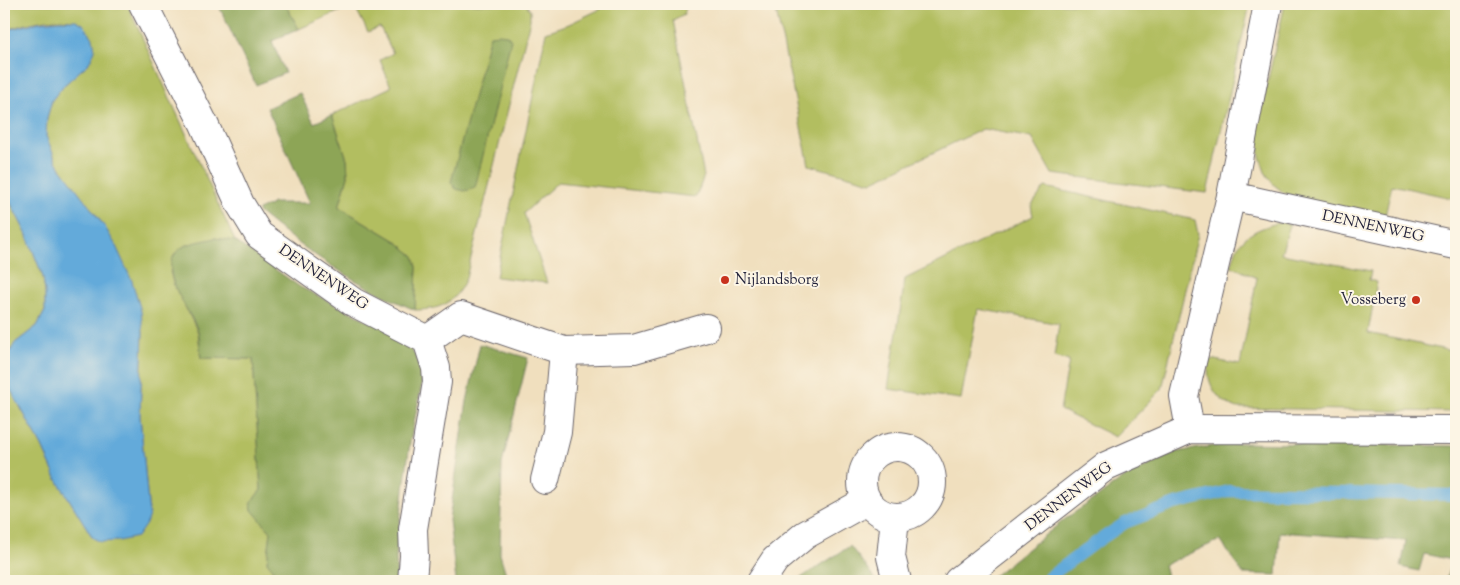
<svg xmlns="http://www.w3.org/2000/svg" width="1460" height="585" font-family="'Sorts Mill Goudy',serif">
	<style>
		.green { fill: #b2be60; stroke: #6a704e }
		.forest { fill: #8da556; stroke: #586448 }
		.water { fill: #64aada; stroke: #43668a }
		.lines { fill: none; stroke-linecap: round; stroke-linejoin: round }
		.stream { stroke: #64aada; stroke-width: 12 }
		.minor-casing { stroke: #6a6469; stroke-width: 30 }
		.minor { stroke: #fff; stroke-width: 28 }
		.poi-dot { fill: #c8321e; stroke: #fcf5e5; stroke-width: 2 }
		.labels { text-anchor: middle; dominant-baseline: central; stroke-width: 4; stroke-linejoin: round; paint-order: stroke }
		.street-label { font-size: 15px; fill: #22223b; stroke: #fcf5e5 }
		.poi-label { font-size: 15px; fill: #22223b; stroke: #fcf5e5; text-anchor: start }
	</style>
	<rect width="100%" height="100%" fill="#fcf5e5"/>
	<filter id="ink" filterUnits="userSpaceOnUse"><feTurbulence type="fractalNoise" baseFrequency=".02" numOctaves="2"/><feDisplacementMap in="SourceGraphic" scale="10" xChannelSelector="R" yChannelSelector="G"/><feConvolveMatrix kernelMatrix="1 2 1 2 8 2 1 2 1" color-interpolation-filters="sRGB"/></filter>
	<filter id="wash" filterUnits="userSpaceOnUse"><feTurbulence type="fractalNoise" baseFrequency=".0096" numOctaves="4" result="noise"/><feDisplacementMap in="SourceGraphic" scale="20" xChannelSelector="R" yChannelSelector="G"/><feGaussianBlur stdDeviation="1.12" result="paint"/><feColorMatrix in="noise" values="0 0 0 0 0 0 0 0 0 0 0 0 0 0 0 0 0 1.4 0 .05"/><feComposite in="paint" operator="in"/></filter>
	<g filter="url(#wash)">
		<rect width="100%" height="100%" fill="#f0dfbe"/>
		<!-- green -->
		<g class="green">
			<path d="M13 4H127L235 241 214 238 170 271 173 283 198 332 201 358 253 359 261 490 251 502 252 509 271 532 267 562 278 576 284 581H4V183L11 204 26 233 43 277 45 292V311L37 326 15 343 9 387 42 446 56 478 93 538 149 515 140 416 143 332 105 227 57 163 46 136 47 118 52 100 63 86 89 63 83 24C60 13 27 23 4 31V8Z"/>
			<path d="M285 4H526L530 11V20L466 278C455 303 441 310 415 310L417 267 414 256 396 241 339 207 348 176 347 159 332 115 391 87 380 60 393 53 380 27 368 32 354 5 299 29Z"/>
			<path d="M611 4H687L684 14 673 20 704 176 696 197 558 182 524 213 547 283 496 277 546 32 569 24Z"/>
			<path d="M772 4H1250L1207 193 1052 174 1032 138 983 129 871 182 809 165 775 6Z"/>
			<path d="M1285 4H1456V199L1392 185 1385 216 1306 201 1284 193 1273 184 1265 172 1260 157 1258 124Z"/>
			<path d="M1045 187 1195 220 1198 234 1162 389 1115 437 1060 410 1069 361 1054 357 1059 324 978 309 961 399 888 389 905 279 1033 216 1031 206Z"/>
			<path d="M1281 222 1290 225 1281 254 1371 271 1369 280 1377 282 1368 333 1456 352V412L1238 408C1217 403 1203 380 1210 359L1240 365 1257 278 1231 266C1234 259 1235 249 1240 244 1249 231 1267 226 1281 222Z"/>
		</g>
		<!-- forest -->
		<g class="forest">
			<path d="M218 4H285L299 29 272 41 285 73 256 85Z"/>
			<path d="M498 34 507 35 511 40 475 188 465 191 456 189 451 182 490 35Z"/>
			<path d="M300 93 314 123 332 115 347 159 348 176 339 207 396 241 414 256 417 267 415 310C356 285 307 252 258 212V210L272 204V203H310L267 108Z"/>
			<path d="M215 238 235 241 300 287 387 330 405 342 416 356 421 372 422 384 410 442 398 537 396 557 397 581H284L278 576 267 562 271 532 252 510 251 502 261 490 253 359 201 358C200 350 200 339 198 331 190 309 153 269 181 248 190 242 205 241 215 238Z"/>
			<path d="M480 344 528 358 502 464 500 554 508 581H456L449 520 467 401Z"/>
			<path d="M1232 443 1456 446V531L1452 549 1456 551V581L1446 579 1452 560 1424 554 1419 571 1401 567 1406 541 1280 532 1277 575 1243 574 1220 540 1164 565 1168 581H987L1069 516 1095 499 1122 479 1176 452Z"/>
			<path d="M850 546 877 581H796Z"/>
		</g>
		<!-- water -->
		<path class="water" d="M59 20H76L83 24 93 38 95 50 89 63 63 86 52 100 47 118 46 136 57 163 105 227 115 244 132 281 141 311 143 332 140 416 149 515 146 524 137 537 119 541 101 542 93 538 56 478 42 446 9 387 5 371 7 357 15 343 37 326 45 311V292L43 277 26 233 11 204 4 183V31L39 22Z"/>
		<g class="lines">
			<!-- stream -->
			<path class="stream" d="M1049 577 1092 545 1125 523 1175 504 1229 491 1456 495"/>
		</g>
	</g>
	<g filter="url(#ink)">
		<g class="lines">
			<!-- minor casing -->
			<g class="minor-casing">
				<g id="minor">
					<path d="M143 4 204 124 240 204 259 235 353 302 427 340 436 368 437 382 413 529 414 556 412 581"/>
					<path d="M1231 196 1456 245"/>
					<path d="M427 340 461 316 564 351 634 349 706 328"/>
					<path d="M1190 429 1184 396 1231 196 1268 4"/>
					<circle cx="897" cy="482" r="35"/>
					<path d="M545 480 557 432 564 351"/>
					<path d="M895 518 891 557 897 581"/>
					<path d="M761 581 775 560 805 535 866 501"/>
					<path d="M958 581 1106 466 1190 429 1456 430"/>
				</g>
			</g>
			<!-- minor -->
			<use href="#minor" class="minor"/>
		</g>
	</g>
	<!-- markers -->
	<g class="poi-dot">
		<circle cx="725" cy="280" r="5"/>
		<circle cx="1416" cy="300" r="5"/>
	</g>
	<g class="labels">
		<!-- street labels -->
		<g class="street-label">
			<text transform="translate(1373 227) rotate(12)">DENNENWEG</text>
			<text transform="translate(323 278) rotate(34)">DENNENWEG</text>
			<text transform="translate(1069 497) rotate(-37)">DENNENWEG</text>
		</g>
		<!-- poi labels -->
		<g class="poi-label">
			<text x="735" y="280">Nijlandsborg</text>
			<text x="1406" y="300" text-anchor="end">Vosseberg</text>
		</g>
	</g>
	<!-- margin -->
	<rect width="1460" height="585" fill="none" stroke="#fcf5e5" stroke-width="20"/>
</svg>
